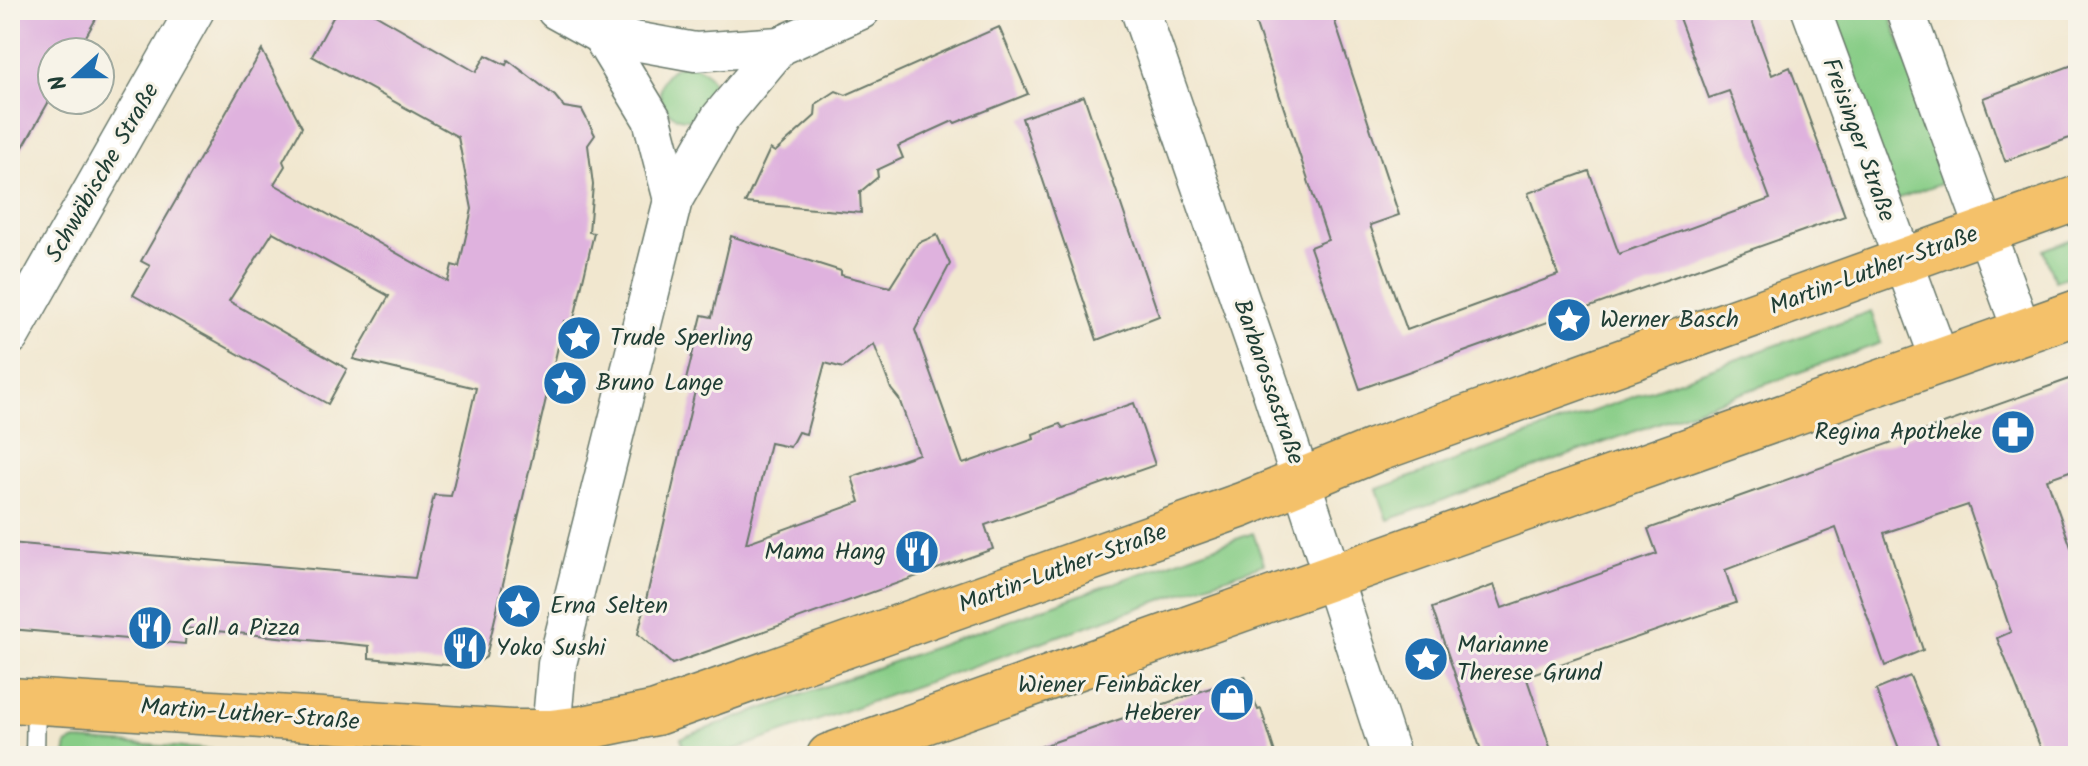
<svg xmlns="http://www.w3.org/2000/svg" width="2088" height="766" font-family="Kalam,sans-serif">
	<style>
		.green { fill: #88cd87; stroke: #54855e; stroke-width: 2 }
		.building { fill: #dfb2de; fill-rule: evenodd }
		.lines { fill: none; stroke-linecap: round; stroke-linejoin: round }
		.lane-casing { stroke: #68786a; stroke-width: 21 }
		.street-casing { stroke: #68786a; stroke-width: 41 }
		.primary-casing { stroke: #68786a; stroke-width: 47 }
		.lane { stroke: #fff; stroke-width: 18 }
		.street { stroke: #fff; stroke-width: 38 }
		.primary { stroke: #f4c16a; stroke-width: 44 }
		.labels { text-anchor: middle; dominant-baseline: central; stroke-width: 6; stroke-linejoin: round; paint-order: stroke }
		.street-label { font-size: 24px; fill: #1f3d34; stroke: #f7f3e8 }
		.poi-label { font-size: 24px; fill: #1f3d34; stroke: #f7f3e8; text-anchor: start }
	</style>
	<rect width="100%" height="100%" fill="#f7f3e8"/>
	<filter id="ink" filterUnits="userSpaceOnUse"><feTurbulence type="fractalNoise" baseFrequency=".0125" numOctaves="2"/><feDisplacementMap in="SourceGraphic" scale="16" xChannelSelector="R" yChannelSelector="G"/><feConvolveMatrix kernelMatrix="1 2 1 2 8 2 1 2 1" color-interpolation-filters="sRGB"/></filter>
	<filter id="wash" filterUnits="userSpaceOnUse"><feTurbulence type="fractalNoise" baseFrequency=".006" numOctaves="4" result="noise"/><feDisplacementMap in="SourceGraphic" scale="32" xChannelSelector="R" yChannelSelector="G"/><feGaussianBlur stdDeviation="1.8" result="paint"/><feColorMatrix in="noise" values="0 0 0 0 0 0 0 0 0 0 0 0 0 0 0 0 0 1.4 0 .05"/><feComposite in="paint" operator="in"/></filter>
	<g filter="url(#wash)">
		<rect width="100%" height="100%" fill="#f1e7cf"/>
		<!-- green -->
		<g class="green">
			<path d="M1828 10H1888L1950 180 1897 199Z"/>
			<circle cx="687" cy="92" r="27"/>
			<path d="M2078 237V273L2055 281 2043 250Z"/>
			<path d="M1871 311 1881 343 1388 520 1377 489Z"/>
			<path d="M1253 533 1264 564 722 754 686 756 681 738Z"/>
			<path d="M76 740 299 756H65L67 744Z"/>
		</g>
		<g id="blocks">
			<!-- building -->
			<g class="building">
				<path d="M18 10H101L77 52H52V96L10 170V25Z"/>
				<path d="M337 10H368L476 72 486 55 506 65 508 60 555 96 564 107 582 110 595 135 588 145 593 185 589 232 594 233 573 323 564 321 486 657 470 667 369 658V646L186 628 185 644 10 629V543L415 578 434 495 451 496 476 388 353 359 389 296 273 232 229 301 347 369 328 404 133 295 150 266 141 261 262 50 302 127 283 161 285 166 274 184 448 282 452 265 459 267 472 209 458 137 312 56Z"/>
				<path d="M1251 10H1331L1399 215 1370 225 1407 330 1558 275 1528 193 1589 171 1619 254 1770 199 1729 91 1709 98 1676 10H1748L1772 75 1790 67 1845 216 1360 389 1310 247 1328 240Z"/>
				<path d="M999 27 1028 94 955 123 953 121 898 146 903 158 877 170 878 177 860 192 861 213 745 203 770 149 775 152 815 116 816 104 836 91 846 95Z"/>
				<path d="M2078 63V135L2005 161 1983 98Z"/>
				<path d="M1084 96 1159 316 1097 340 1022 118Z"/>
				<path d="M937 235 950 264 915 330 963 464 1034 439 1033 434 1060 424 1063 428 1134 403 1155 465 985 525 993 549 672 664 638 634 695 391 684 388 702 315 712 317 731 236 841 271V275L890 287 918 243ZM874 344 891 389 899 399 919 454 852 477 860 502 746 543 770 443 790 447 798 432 806 434 825 363 843 368Z"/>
				<path d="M2078 376V468L2047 479 2078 567V756H2044L1997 638 2011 632 1968 505 1884 533 1923 650 1885 666 1836 528 1725 570 1736 603 1526 676 1553 756H1483L1432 608 1494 585 1502 608 1657 554 1648 529Z"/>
				<path d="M1245 676 1258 710 1261 709 1276 756H1032L1031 750Z"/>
				<path d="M1910 676 1943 756H1902L1876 690Z"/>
			</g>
		</g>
	</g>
	<g filter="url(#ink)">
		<use href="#blocks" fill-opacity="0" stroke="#68786a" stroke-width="2"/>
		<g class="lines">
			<!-- lane casing -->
			<g class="lane-casing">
				<path id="lane" d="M35 756 36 700"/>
			</g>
			<!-- street casing -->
			<g class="street-casing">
				<g id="street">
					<path d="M556 10 601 35 695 52 780 46"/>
					<path d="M1140 10 1273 395 1391 756"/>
					<path d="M1811 10 1940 360"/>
					<path d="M1905 10 2022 331"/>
					<path d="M601 35 652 119 673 200"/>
					<path d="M10 336 195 10"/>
					<path d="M551 732 557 664 673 200 720 118 780 46 861 10"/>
				</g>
			</g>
			<!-- primary casing -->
			<g class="primary-casing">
				<g id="primary">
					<path d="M10 700 511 732H551L583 728 656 713 1242 505 1373 451 2078 198"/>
					<path d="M829 756 2078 312"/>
				</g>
			</g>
			<!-- lane -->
			<use href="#lane" class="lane"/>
			<!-- street -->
			<use href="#street" class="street"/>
			<!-- primary -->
			<use href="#primary" class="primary"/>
		</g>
	</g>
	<!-- icons -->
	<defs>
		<g id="sight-disc" transform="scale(2.3)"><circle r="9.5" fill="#1f6fb2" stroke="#f7f3e8"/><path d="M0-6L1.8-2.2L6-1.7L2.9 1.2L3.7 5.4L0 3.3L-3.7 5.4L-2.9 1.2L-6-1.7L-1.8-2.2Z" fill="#fff"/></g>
		<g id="pharmacy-disc" transform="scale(2.3)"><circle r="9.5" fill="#1f6fb2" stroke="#f7f3e8"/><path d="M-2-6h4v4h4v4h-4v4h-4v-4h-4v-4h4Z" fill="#fff"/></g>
		<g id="restaurant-disc" transform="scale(2.3)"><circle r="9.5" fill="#1f6fb2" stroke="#f7f3e8"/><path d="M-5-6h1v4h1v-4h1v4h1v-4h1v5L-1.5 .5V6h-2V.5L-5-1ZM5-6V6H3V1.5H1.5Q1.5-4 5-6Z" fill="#fff"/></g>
		<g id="shop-disc" transform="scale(2.3)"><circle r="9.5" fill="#1f6fb2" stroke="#f7f3e8"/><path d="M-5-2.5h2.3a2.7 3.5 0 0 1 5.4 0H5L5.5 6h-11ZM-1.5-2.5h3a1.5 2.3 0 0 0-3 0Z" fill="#fff"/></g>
	</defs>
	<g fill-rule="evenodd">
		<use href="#sight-disc" x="1569" y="320"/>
		<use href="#sight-disc" x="579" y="338"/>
		<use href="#sight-disc" x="565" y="383"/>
		<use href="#pharmacy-disc" x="2013" y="432"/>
		<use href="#restaurant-disc" x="917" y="552"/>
		<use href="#sight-disc" x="519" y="606"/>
		<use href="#restaurant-disc" x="150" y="628"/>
		<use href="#restaurant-disc" x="465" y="648"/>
		<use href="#sight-disc" x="1426" y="659"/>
		<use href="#shop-disc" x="1232" y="699"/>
	</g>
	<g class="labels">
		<!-- street labels -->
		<g class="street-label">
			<text transform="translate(1858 140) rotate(70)">Freisinger Straße</text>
			<text transform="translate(103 173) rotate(-60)">Schwäbische Straße</text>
			<text transform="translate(1874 271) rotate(-20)">Martin-Luther-Straße</text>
			<text transform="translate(1268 382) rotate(71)">Barbarossastraße</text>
			<text transform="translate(1063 569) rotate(-20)">Martin-Luther-Straße</text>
			<text transform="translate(250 715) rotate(4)">Martin-Luther-Straße</text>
		</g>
		<!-- poi labels -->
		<g class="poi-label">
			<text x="1600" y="320">Werner Basch</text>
			<text x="610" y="338">Trude Sperling</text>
			<text x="596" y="383">Bruno Lange</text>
			<text x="1982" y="432" text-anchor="end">Regina Apotheke</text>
			<text x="886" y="552" text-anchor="end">Mama Hang</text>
			<text x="550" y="606">Erna Selten</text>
			<text x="181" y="628">Call a Pizza</text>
			<text x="1457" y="645">Marianne<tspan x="1457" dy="28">Therese Grund</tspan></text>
			<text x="496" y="648">Yoko Sushi</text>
			<text x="1201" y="685" text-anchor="end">Wiener Feinbäcker<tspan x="1201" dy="28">Heberer</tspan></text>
		</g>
	</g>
	<!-- margin -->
	<rect width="2088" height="766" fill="none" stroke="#f7f3e8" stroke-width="40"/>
	<!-- north arrow -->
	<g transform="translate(76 76) rotate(249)"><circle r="38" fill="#f7f3e8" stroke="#a1aaa0" stroke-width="2"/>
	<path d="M0-6L14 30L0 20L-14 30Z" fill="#1f6fb2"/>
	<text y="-12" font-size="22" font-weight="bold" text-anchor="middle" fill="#1f3d34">N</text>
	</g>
</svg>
